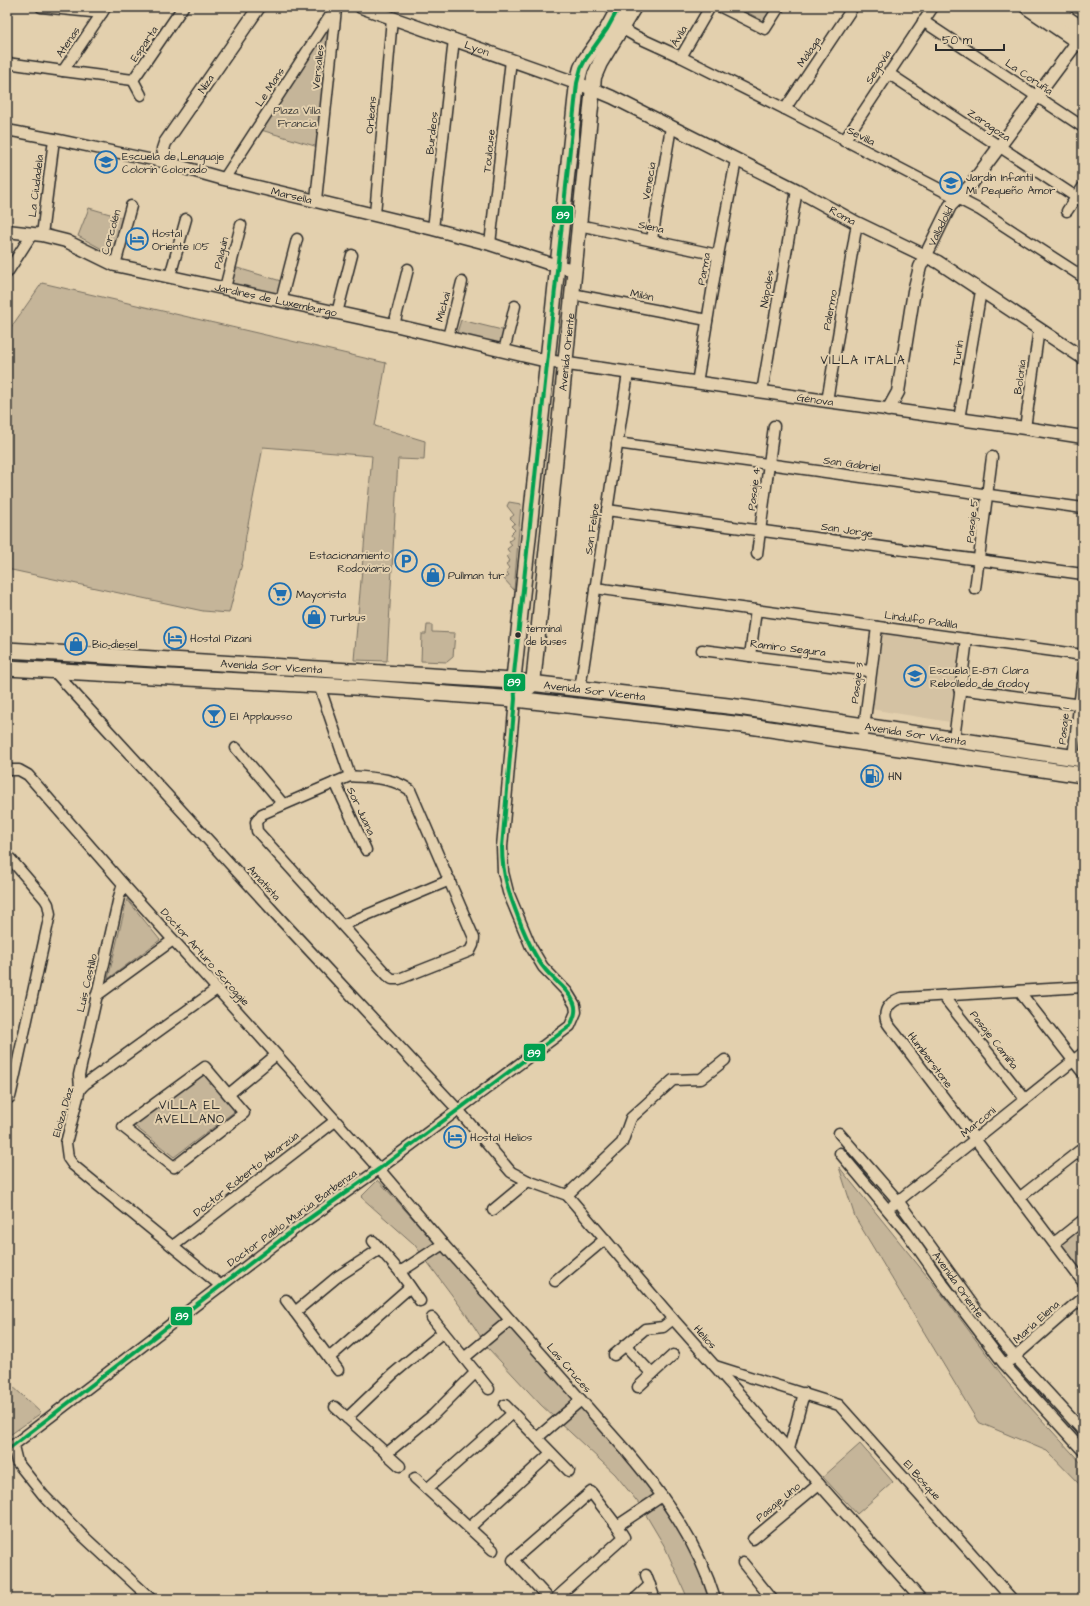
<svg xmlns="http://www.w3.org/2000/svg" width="1090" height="1606" font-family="'Architects Daughter',sans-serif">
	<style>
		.built { fill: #d4c2a3 }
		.green { fill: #c5b599; stroke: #787062 }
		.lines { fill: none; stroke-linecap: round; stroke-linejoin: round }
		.minor-casing { stroke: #2b2b2b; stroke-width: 13 }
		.tertiary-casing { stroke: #2b2b2b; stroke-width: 15 }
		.secondary-casing { stroke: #2b2b2b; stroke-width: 17 }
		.primary-casing { stroke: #2b2b2b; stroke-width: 18 }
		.minor { stroke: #e3d0ae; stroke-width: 10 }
		.tertiary { stroke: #e3d0ae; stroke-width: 12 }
		.secondary { stroke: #e3d0ae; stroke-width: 14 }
		.primary { stroke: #e3d0ae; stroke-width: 15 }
		.bus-1-casing { stroke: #e3d0ae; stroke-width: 7 }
		.bus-1 { stroke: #02a04f; stroke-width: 4 }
		.bus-dot { fill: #2b2b2b; stroke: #e3d0ae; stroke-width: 1.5 }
		.labels { text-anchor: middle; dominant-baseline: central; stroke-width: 4; stroke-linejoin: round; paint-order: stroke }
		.bus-label { font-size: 10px; fill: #2b2b2b; stroke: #e3d0ae; text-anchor: start }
		.street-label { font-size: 11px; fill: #2b2b2b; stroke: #e3d0ae }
		.park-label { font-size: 11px; fill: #42403c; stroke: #e3d0ae }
		.poi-label { font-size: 11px; fill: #2b2b2b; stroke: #e3d0ae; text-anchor: start }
		.neighbourhood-label { font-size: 12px; letter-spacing: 1px; fill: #2b2b2b; stroke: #e3d0ae }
		.line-badge { stroke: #e3d0ae; stroke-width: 1.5 }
		.badge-label { font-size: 11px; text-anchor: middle; font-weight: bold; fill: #fff }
	</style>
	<rect width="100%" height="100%" fill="#e3d0ae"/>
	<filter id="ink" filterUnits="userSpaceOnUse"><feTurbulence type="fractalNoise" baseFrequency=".025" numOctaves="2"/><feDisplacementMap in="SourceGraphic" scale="8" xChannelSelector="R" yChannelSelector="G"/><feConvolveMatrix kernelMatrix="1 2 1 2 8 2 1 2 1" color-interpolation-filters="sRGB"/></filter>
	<g filter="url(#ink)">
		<!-- built -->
		<path class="built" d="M881 630 961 642 950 722 870 709Z"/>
		<!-- green -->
		<g class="green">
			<path d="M738 7H772L763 21Z"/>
			<path d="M331 22 318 147 261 130Z"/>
			<path d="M89 208 124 218 115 256 78 236Z"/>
			<path d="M234 267 281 281 277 297 229 286Z"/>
			<path d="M42 283 386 363 375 426 425 441 424 460 398 459 387 661 354 660 372 456 263 447 246 535 243 560 229 613 203 611 7 569V333Z"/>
			<path d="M461 320 506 331 501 348 455 339Z"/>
			<path d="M509 502 521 504 514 590 504 579 509 575 506 572 509 568 506 564 510 561 507 556 510 553 507 549 512 545 509 541 513 538 511 534 515 530 511 526 515 523 510 518 514 515 507 506Z"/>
			<path d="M427 625H432V632L455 633 453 657 447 662 421 661 422 634H426Z"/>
			<path d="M127 899 160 940 108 979Z"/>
			<path d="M204 1070 238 1109 174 1157 132 1124Z"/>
			<path d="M839 1167 944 1297 1008 1383 1083 1465V1488L1047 1451 978 1422 855 1217Z"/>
			<path d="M378 1180 628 1458 671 1512 705 1579 709 1599H688L665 1547 640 1505 615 1474 541 1405 488 1348 466 1314 414 1244 361 1197Z"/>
			<path d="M1083 1224V1272L1060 1242Z"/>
			<path d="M7 1381 41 1413 7 1437Z"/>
			<path d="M860 1444 893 1482 857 1514 823 1477Z"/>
		</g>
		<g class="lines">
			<!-- minor casing -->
			<g class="minor-casing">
				<g id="minor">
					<path d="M41 7 102 13"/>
					<path d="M721 7 765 29 779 7"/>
					<path d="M923 21 1083 127"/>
					<path d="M621 28 635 36 681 57 785 109 980 210 1083 277"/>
					<path d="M681 57 710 7"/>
					<path d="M7 63 63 71 106 7"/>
					<path d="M63 71 133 80"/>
					<path d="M888 73 1076 197"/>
					<path d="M141 95 133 80 183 7"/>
					<path d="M785 109 853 7"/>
					<path d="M7 130 54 139 167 163"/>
					<path d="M844 141 933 7"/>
					<path d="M224 179 336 7"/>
					<path d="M316 200 336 9"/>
					<path d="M1067 211 1083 187"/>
					<path d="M375 214 392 18"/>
					<path d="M579 225 718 255"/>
					<path d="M433 229 454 39"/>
					<path d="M42 235 54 139"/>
					<path d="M652 239 671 127"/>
					<path d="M490 244 511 60"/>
					<path d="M115 265 131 206"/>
					<path d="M7 273 32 234"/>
					<path d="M170 276 186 219"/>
					<path d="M225 288 241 225"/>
					<path d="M572 294 707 320"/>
					<path d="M281 301 297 239"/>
					<path d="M337 313 352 255"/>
					<path d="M394 325 408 269"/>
					<path d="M448 337 462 282"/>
					<path d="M504 351 515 306"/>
					<path d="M697 383 718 255 736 160"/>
					<path d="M762 392 797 190"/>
					<path d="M827 401 857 223"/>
					<path d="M959 419 981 291"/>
					<path d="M1025 428 1039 329"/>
					<path d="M617 443 1083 508"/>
					<path d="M607 510 1083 574"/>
					<path d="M757 554 774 426"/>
					<path d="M595 588 1083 655"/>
					<path d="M975 589 992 457"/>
					<path d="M702 650 870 671"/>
					<path d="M750 656 756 610"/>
					<path d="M53 670 283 922 459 1111 511 1172 528 1181 567 1195 673 1319 921 1599"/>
					<path d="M319 685 350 776"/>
					<path d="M580 689 628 373"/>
					<path d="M959 689 1083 705"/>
					<path d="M954 739 967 639"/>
					<path d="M862 743 877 627"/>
					<path d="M236 748 283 804"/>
					<path d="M1073 757 1083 674"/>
					<path d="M7 770H19L28 775 123 884 379 1169 443 1244 628 1453C665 1497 698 1543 715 1599"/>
					<path d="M350 776C371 778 392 777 410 790L474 938 473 945 470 951 399 979H392L387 975 257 831 256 822 262 814Z"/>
					<path d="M335 782 366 850"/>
					<path d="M7 855 45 899 48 904 50 914 11 1093 10 1097 7 1099"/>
					<path d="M343 925 450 880"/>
					<path d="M1083 987 902 998C892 1000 883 1009 886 1020 887 1024 892 1029 895 1033L1083 1282"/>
					<path d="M217 989 85 1084 80 1089 66 1143 68 1158 73 1165 221 1286"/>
					<path d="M1019 991 1083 1073"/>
					<path d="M96 996 173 940"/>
					<path d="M943 996 1025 1099"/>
					<path d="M205 1067 244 1113 174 1167 123 1127Z"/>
					<path d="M80 1089 79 1075 119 897 123 884"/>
					<path d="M229 1094 276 1055"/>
					<path id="s1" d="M839 1133 899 1202 975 1308 1015 1357 1083 1431"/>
					<path d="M840 1153 907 1233 943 1284 1004 1364 1083 1451"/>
					<path d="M567 1195 622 1143 631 1118 673 1080 701 1079 725 1060"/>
					<path d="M1019 1198 1083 1148"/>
					<path d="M893 1205 1083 1053"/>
					<path d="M493 1210 528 1181"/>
					<path d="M373 1241 400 1272 420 1301"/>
					<path d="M1054 1243 1083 1220"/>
					<path d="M173 1246 335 1121"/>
					<path d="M400 1272 443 1244"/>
					<path d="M555 1281 605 1239"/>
					<path d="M286 1300 338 1370"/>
					<path d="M295 1312 337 1277 380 1249"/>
					<path d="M432 1318 489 1389"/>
					<path d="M625 1345 652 1374"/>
					<path d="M614 1355 645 1329 663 1327 673 1319"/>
					<path d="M329 1358 410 1287"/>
					<path d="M464 1358 510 1320"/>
					<path d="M1011 1360 1083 1297"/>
					<path d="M715 1366 839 1405 1012 1599"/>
					<path d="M638 1387 673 1355"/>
					<path d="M505 1405 569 1471"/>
					<path d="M335 1407 400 1466"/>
					<path d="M347 1418 393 1374 443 1332"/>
					<path d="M537 1438 581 1400"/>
					<path d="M13 1446 17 1462 44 1496 82 1535 151 1599"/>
					<path d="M789 1449 804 1393"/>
					<path d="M7 1450 300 1225 379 1169 570 1026 576 1012 575 1005 567 992 543 967 531 947 508 892 503 872 502 847 515 699"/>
					<path d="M386 1454 433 1415 476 1372"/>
					<path d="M415 1478 493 1550"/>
					<path d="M427 1489 513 1413"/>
					<path d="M469 1528 551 1453"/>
					<path d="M753 1539 819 1484"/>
					<path d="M743 1563 772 1599"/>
					<path d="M646 1575 655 1599"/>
					<path d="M549 1599 513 1560 591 1492 617 1526 662 1496"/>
					<path d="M555 1599 624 1537 617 1526"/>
					<path d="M635 1599 650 1585"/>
				</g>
			</g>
			<!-- tertiary casing -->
			<g class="tertiary-casing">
				<g id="tertiary">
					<path id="s2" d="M259 7 165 143 163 149 167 163 224 179 433 229 490 244 557 266 575 270"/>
					<path id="s3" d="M361 7 593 89 612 97 797 190 857 223 938 262 1083 358"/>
					<path id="s4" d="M7 231 42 235 66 241 115 265 394 325 547 361 827 401 1025 428 1083 437"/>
					<path id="s5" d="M888 410 898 392 914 291 920 267 950 206 970 186 1078 41"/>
				</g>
			</g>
			<!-- secondary casing -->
			<g class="secondary-casing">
				<g id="secondary">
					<path d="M1027 7 1083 45"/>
					<path d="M1050 7 1083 29"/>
					<path d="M514 693V674L577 83 581 68 585 60 607 29 619 7"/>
					<path id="s6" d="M515 699 533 684 594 77 600 63 634 7"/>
				</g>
			</g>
			<!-- primary casing -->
			<g class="primary-casing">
				<g id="primary">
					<path id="s7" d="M7 650 513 681 745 708 1083 759"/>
					<path d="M7 668 354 687 515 699 743 725 1083 775"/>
				</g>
			</g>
			<!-- minor -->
			<use href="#minor" class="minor"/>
			<!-- tertiary -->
			<use href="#tertiary" class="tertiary"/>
			<!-- secondary -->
			<use href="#secondary" class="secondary"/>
			<!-- primary -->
			<use href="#primary" class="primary"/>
			<!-- bus-1 casing -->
			<g class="bus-1-casing">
				<path id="bus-1" d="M7 1450 300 1225 379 1169 570 1026C574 1018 577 1011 574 1003 568 988 553 980 544 968 534 956 528 941 522 927 511 899 502 878 502 847L515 699 514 674 577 83 581 68 585 60 607 29 619 7"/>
			</g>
			<!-- bus-1 -->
			<use href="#bus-1" class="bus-1"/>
		</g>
	</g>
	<!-- icons -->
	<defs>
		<g id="school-ring" transform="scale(1.15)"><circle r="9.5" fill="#e3d0ae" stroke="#1f6fb2" stroke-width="1.5"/><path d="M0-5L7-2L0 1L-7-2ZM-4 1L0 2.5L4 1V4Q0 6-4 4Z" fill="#1f6fb2"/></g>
		<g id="hotel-ring" transform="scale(1.15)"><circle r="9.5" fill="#e3d0ae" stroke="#1f6fb2" stroke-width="1.5"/><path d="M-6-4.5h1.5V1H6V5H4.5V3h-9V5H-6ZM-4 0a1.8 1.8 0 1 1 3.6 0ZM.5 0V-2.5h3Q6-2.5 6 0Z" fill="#1f6fb2"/></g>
		<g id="parking-ring" transform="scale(1.15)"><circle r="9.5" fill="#e3d0ae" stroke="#1f6fb2" stroke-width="1.5"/><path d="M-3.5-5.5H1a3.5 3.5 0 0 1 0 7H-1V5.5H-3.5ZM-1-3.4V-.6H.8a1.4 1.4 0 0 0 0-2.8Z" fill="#1f6fb2"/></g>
		<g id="shop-ring" transform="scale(1.15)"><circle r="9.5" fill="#e3d0ae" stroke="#1f6fb2" stroke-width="1.5"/><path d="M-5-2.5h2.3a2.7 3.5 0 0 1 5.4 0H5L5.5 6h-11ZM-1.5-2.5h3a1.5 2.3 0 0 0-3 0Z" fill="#1f6fb2"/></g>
		<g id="supermarket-ring" transform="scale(1.15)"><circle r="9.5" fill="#e3d0ae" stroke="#1f6fb2" stroke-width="1.5"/><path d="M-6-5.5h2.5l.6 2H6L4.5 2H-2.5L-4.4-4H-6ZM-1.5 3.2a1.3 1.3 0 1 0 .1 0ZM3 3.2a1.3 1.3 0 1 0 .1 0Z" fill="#1f6fb2"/></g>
		<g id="bar-ring" transform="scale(1.15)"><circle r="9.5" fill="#e3d0ae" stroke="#1f6fb2" stroke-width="1.5"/><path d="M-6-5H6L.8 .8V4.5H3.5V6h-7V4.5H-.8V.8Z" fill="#1f6fb2"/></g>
		<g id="fuel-ring" transform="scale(1.15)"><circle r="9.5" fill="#e3d0ae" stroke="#1f6fb2" stroke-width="1.5"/><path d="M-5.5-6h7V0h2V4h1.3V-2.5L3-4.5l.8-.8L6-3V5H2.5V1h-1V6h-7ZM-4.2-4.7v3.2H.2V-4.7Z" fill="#1f6fb2"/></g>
	</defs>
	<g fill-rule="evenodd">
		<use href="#school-ring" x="106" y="162"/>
		<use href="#school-ring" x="951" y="183"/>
		<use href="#hotel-ring" x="137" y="239"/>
		<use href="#parking-ring" x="406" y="561"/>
		<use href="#shop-ring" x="433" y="575"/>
		<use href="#supermarket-ring" x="280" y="594"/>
		<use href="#shop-ring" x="314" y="617"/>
		<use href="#hotel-ring" x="175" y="638"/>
		<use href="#shop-ring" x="76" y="644"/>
		<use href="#school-ring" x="915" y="676"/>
		<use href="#bar-ring" x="214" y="716"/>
		<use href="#fuel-ring" x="872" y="776"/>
		<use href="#hotel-ring" x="455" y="1137"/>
	</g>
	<!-- markers -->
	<circle class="bus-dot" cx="518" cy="635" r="3.5"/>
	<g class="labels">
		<!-- bus labels -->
		<g class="bus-label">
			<text x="526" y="629">terminal<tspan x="526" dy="13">de buses</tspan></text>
		</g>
		<!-- street labels -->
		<g class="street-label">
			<text transform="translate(679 36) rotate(-60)">Ávila</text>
			<text transform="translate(68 42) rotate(-56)">Atenas</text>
			<text transform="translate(144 44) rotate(-56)">Esparta</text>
			<text stroke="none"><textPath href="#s3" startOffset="123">Lyon</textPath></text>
			<text transform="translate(809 52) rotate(-56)">Málaga</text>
			<text transform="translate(318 67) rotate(-84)">Versalles</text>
			<text transform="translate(878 67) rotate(-57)">Segovia</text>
			<text transform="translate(1029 77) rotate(34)">La Coruña</text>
			<text transform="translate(206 84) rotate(-56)">Niza</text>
			<text transform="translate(270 87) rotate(-57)">Le Mans</text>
			<text transform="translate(371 115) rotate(-85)">Orleans</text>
			<text transform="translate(989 125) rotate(34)">Zaragoza</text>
			<text transform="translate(432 133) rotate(-84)">Burdeos</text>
			<text transform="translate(861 136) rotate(27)">Sevilla</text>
			<text transform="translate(489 151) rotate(-84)">Toulouse</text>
			<text transform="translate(649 181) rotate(-80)">Venecia</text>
			<text transform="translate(36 186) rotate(-83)">La Ciudadela</text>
			<text stroke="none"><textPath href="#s2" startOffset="315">Marsella</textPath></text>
			<text stroke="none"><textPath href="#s3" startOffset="526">Roma</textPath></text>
			<text transform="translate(651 227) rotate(12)">Siena</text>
			<text stroke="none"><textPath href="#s5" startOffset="193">Valladolid</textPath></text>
			<text transform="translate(111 232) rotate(-74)">Corcolén</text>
			<text transform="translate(221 253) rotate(-76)">Palguín</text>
			<text transform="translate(704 269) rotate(-80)">Parma</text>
			<text transform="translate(767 289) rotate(-80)">Nápoles</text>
			<text transform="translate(642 295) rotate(11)">Milán</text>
			<text stroke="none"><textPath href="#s4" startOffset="279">Jardines de Luxemburgo</textPath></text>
			<text transform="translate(443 307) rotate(-75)">Michai</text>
			<text transform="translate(830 310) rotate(-80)">Palermo</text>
			<text stroke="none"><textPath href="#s6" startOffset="357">Avenida Oriente</textPath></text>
			<text transform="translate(958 353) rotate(-81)">Turín</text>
			<text transform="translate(1020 377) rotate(-82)">Bolonia</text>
			<text stroke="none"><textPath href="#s4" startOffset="828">Génova</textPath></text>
			<text transform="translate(852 464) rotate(8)">San Gabriel</text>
			<text transform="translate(754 489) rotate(-83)">Pasaje 4</text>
			<text transform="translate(972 521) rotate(-84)">Pasaje 5</text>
			<text transform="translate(592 529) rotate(-82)">San Felipe</text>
			<text transform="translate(847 530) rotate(8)">San Jorge</text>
			<text transform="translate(921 620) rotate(8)">Lindulfo Padilla</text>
			<text transform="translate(788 648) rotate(7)">Ramiro Segura</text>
			<text stroke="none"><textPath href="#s7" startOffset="265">Avenida Sor Vicenta</textPath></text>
			<text transform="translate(857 683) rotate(-83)">Pasaje 3</text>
			<text stroke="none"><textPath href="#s7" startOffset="589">Avenida Sor Vicenta</textPath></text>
			<text transform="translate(1064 726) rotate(-84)">Pasaje 1</text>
			<text stroke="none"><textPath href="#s7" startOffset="913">Avenida Sor Vicenta</textPath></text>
			<text transform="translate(361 811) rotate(65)">Sor Juana</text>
			<text transform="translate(264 883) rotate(48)">Amatista</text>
			<text transform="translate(205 957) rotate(48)">Doctor Arturo Scroggie</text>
			<text transform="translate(87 983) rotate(-77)">Luis Castillo</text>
			<text transform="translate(994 1040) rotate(52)">Pasaje Camiña</text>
			<text transform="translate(930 1060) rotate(53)">Humberstone</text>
			<text transform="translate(63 1112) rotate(-74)">Eloiza Díaz</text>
			<text transform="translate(978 1122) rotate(-39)">Marconi</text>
			<text transform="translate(246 1174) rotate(-38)">Doctor Roberto Abarzúa</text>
			<text transform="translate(292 1218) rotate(-36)">Doctor Pablo Murúa Barbenza</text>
			<text stroke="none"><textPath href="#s1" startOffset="193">Avenida Oriente</textPath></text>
			<text transform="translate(1036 1322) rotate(-42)">María Elena</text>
			<text transform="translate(705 1337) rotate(48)">Helios</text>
			<text transform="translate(569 1368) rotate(49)">Las Cruces</text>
			<text transform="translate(922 1480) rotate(48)">El Bosque</text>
			<text transform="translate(778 1502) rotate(-40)">Pasaje Uno</text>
		</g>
		<!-- park labels -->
		<g class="park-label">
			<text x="297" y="110">Plaza Villa<tspan x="297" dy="13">Francia</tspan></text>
		</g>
		<!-- poi labels -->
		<g class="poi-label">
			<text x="122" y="156">Escuela de Lenguaje<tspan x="122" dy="13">Colorín Colorado</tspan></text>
			<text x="966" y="177">Jardín Infantil<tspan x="966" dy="13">Mi Pequeño Amor</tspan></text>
			<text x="152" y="233">Hostal<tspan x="152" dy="13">Oriente 105</tspan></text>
			<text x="390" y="555" text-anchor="end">Estacionamiento<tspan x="390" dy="13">Rodoviario</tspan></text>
			<text x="448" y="575">Pullman tur</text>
			<text x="296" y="594">Mayorista</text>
			<text x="330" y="617">Turbus</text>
			<text x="190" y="638">Hostal Pizani</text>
			<text x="92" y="644">Bio-diesel</text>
			<text x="930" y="670">Escuela E-871 Clara<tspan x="930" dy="13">Rebolledo de Godoy</tspan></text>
			<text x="230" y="716">El Applausso</text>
			<text x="888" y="776">HN</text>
			<text x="470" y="1137">Hostal Helios</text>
		</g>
		<!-- neighbourhood labels -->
		<g class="neighbourhood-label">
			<text x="863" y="360">VILLA ITALIA</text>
			<text x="190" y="1105">VILLA EL<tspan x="190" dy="14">AVELLANO</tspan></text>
		</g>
	</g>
	<g class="line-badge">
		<rect x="551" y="205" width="23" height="19" rx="4" fill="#02a04f"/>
		<rect x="503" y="673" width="23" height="19" rx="4" fill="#02a04f"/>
		<rect x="523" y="1043" width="23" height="19" rx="4" fill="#02a04f"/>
		<rect x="170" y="1306" width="23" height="20" rx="4" fill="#02a04f"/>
	</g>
	<g class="badge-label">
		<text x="563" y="219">89</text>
		<text x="514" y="686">89</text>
		<text x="534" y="1057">89</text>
		<text x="182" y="1320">89</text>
	</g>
	<!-- margin -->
	<rect width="1090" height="1606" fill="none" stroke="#e3d0ae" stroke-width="24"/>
	<rect x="12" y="12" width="1066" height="1582" fill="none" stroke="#2b2b2b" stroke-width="1.5" filter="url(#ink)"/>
	<!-- scale -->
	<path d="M936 44v6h68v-6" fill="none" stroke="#2b2b2b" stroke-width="2"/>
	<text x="942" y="44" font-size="12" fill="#2b2b2b" stroke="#e3d0ae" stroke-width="3" paint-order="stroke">50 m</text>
</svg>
